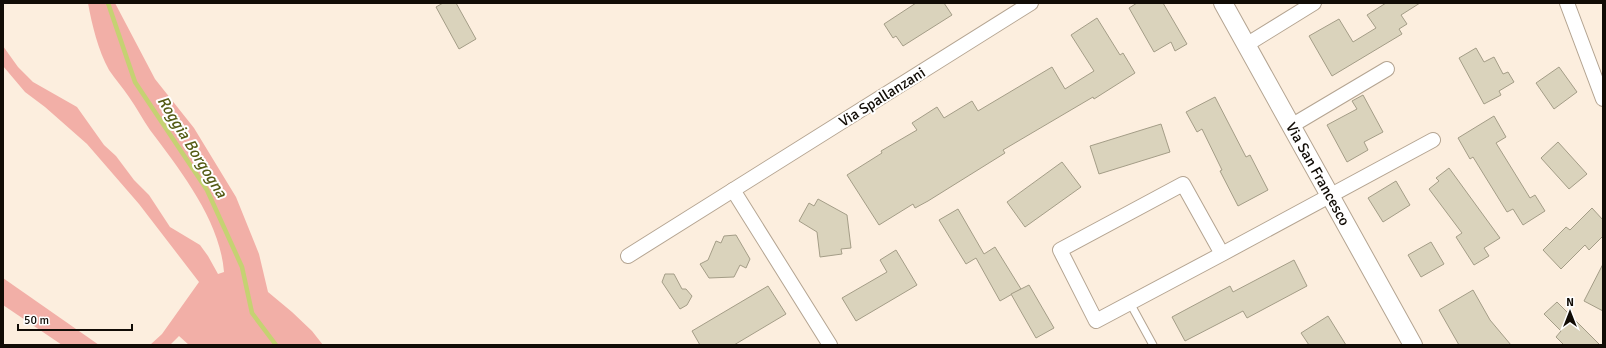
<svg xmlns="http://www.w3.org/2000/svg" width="1606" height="348" font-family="Signika,sans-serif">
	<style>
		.green { fill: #f2afa7 }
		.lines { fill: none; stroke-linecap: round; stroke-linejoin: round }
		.stream { stroke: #c5d272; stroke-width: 4.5 }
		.building { fill: #dad3bc; stroke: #a49d87 }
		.service-casing { stroke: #b4a491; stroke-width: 9 }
		.minor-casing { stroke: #b4a491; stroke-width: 16 }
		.tertiary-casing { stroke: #b4a491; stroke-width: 20 }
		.service { stroke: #fff; stroke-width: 7 }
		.minor { stroke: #fff; stroke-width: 14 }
		.tertiary { stroke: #fff; stroke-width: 18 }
		.labels { text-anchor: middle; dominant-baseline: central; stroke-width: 4; stroke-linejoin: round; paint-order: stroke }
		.street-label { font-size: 15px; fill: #110c06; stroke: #fff }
		.water-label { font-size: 16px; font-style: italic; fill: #535a13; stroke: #fff }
	</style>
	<rect width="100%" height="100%" fill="#fceede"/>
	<!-- green -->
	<g class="green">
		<path d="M88 3H115L155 79 194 128 236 197 259 254 268 292 292 312 312 331 323 345H189L179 336 170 345H150L162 334 199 282 139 204 87 144 45 107 25 92 3 66V46L18 67 33 82 77 107 104 145 116 156 134 180 149 195 170 227 200 245 208 256 218 274 224 272C220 220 180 170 150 130 143 120 137 108 129 97 123 88 115 79 109 70 98 50 92 25 88 3Z"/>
		<path d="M3 278 99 345H62L3 305Z"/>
	</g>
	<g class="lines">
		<!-- stream -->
		<path class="stream" d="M108 3 135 82 207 190 242 267 252 313 276 345"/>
	</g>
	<!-- building -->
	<g class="building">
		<path d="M443 3H456L476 39 459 49 436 7Z"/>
		<path d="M916 3H944L952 15 903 46 896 36 893 38 884 24Z"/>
		<path d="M1137 3H1163L1187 44 1175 51 1171 42 1154 52 1129 8Z"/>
		<path d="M1386 3H1420L1401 15 1407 24 1399 29 1402 34 1332 76 1309 36 1339 19 1353 42 1376 28 1367 15Z"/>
		<path d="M1097 18 1120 55 1123 53 1135 73 1094 99 1093 97 1003 150 1005 153 928 201 915 208 913 204 879 225 847 175 882 153 881 151 917 130 912 123 937 107 944 118 972 101 978 111 1052 67 1065 89 1094 71 1071 35Z"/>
		<path d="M1476 48 1484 62 1494 57 1503 74 1508 72 1514 82 1499 91 1501 95 1484 104 1459 58Z"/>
		<path d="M1559 67 1577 92 1554 109 1536 83Z"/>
		<path d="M1363 95 1383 132 1364 142 1368 150 1347 162 1327 125 1357 109 1352 101Z"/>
		<path d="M1215 97 1246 157 1250 155 1268 190 1238 206 1220 171 1222 170 1202 129 1197 132 1186 112Z"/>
		<path d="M1494 116 1506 137 1496 143 1530 198 1535 195 1545 211 1523 225 1513 209 1507 212 1473 157 1470 159 1458 138Z"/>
		<path d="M1161 124 1170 152 1099 174 1090 146Z"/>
		<path d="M1558 142 1587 174 1569 189 1541 158Z"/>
		<path d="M1062 162 1081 187 1025 227 1007 202Z"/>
		<path d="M1449 168 1500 238 1484 248 1489 256 1474 265 1456 237 1462 233 1429 189 1439 181 1436 178Z"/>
		<path d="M1396 181 1410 205 1383 222 1368 198Z"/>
		<path d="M818 199 847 215 851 248 841 249 842 254 820 257 817 232 799 221 809 203 814 206Z"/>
		<path d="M1592 208 1603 220V236L1589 250 1585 245 1561 269 1543 250 1566 227 1570 230Z"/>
		<path d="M958 209 984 254 995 247 1021 289 1000 301 976 258 966 264 939 220Z"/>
		<path d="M736 235 750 259 746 268 740 265 734 277 709 278 700 264 708 260 716 241 721 243 724 236Z"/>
		<path d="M1431 242 1444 264 1421 277 1408 255Z"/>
		<path d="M896 250 917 285 856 321 842 298 887 272 880 260Z"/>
		<path d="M1294 260 1307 286 1247 318 1243 311 1185 341 1172 317 1230 286 1233 292Z"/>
		<path d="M1603 264V311L1584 301Z"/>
		<path d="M665 274H674L682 289H686L692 296 687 305 680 309 662 282Z"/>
		<path d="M1029 285 1054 328 1036 338 1011 294Z"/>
		<path d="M768 286 786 314 734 345H700L692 331Z"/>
		<path d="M1473 290 1490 320 1511 345H1459L1439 310Z"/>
		<path d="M1557 302 1600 345H1564L1556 337 1561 331 1544 314Z"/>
		<path d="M1328 316 1346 345H1309L1301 333Z"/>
	</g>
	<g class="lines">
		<!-- service casing -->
		<g class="service-casing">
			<path id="service" d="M1130 303 1153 345"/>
		</g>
		<!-- minor casing -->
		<g class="minor-casing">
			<g id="minor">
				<path d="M1567 3 1603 99"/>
				<path d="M1246 45 1314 3"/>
				<path d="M1291 126 1387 69"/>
				<path d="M733 190 830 345"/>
				<path d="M1222 254 1096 321 1060 250 1183 184 1222 254 1433 140"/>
				<path d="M628 256 1031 3"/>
			</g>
		</g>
		<!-- tertiary casing -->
		<g class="tertiary-casing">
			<path id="tertiary" d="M1223 3 1413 345"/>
		</g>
		<!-- service -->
		<use href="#service" class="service"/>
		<!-- minor -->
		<use href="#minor" class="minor"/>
		<!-- tertiary -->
		<use href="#tertiary" class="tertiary"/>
	</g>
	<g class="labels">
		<!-- street labels -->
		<g class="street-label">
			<text transform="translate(882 97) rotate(-32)">Via Spallanzani</text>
			<text transform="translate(1318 174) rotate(61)">Via San Francesco</text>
		</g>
		<!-- water labels -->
		<g class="water-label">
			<text transform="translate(192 147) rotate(58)">Roggia Borgogna</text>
		</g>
	</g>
	<!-- border -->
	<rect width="1606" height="348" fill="none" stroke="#110c06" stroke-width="8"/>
	<!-- north arrow -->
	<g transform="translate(1570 312)" stroke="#ffffff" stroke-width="3" paint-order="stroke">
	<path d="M0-3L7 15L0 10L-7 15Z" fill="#110c06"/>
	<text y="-6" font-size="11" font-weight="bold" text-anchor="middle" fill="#110c06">N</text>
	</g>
	<!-- scale -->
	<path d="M18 324v6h114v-6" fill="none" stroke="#110c06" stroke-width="2"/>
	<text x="24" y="324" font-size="12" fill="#110c06" stroke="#ffffff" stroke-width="3" paint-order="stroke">50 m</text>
</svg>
